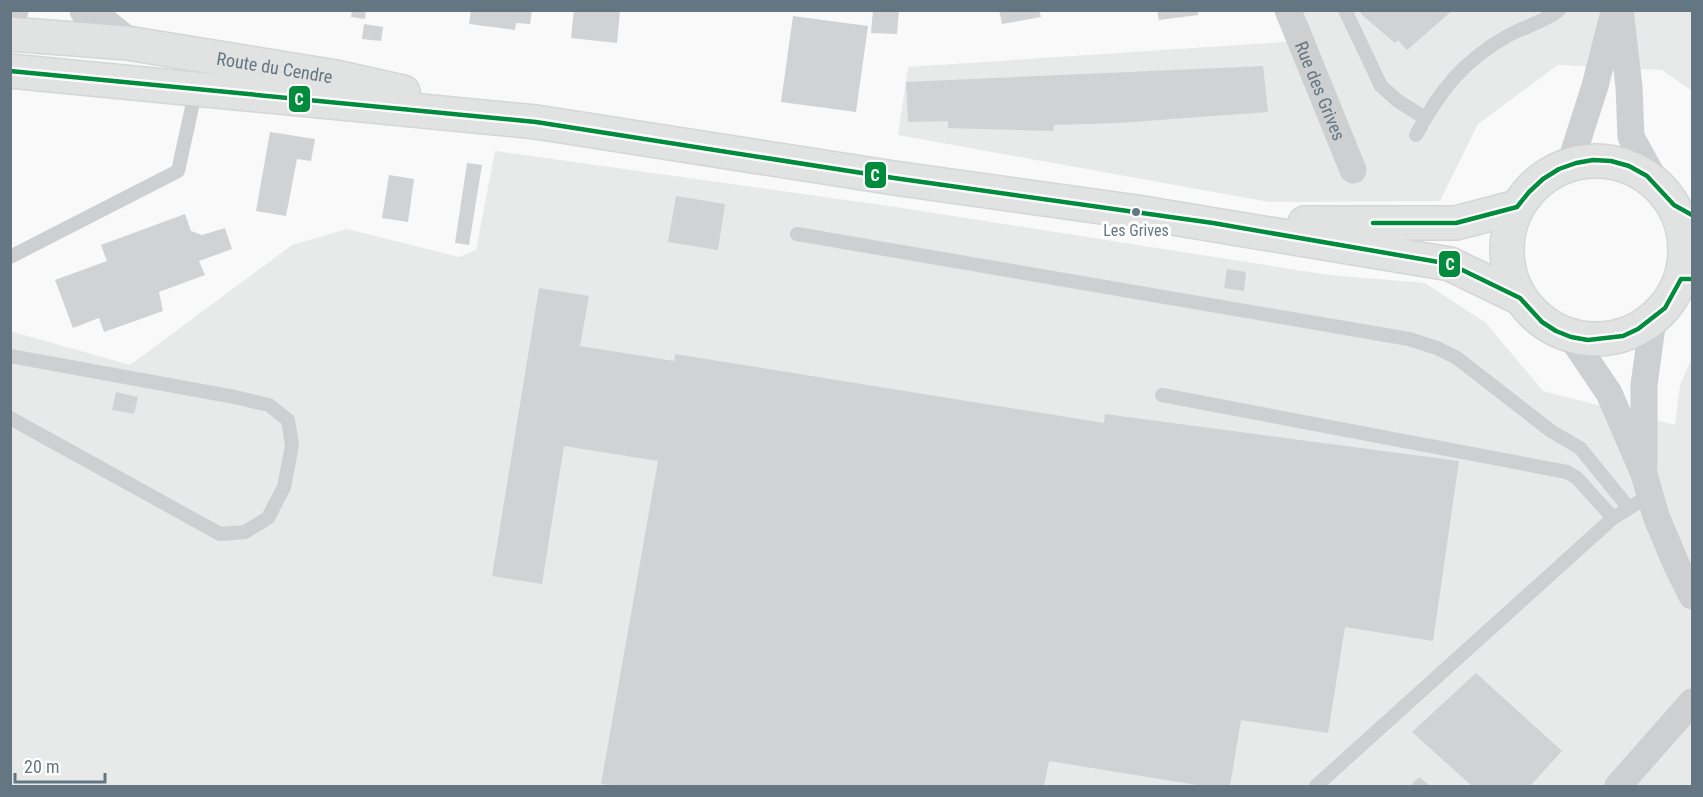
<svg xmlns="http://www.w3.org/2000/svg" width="1703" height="797" font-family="'Roboto Condensed',sans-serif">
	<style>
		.built { fill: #e8e9e9 }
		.building { fill: #d0d2d3 }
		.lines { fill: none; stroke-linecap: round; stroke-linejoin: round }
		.secondary-casing { stroke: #d5d6d7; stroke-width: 36 }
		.service { stroke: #cecfd0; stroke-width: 14 }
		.minor { stroke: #cecfd0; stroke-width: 27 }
		.tertiary { stroke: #cecfd0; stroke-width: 33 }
		.secondary { stroke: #e1e2e2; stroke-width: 33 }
		.bus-1-casing { stroke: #fff; stroke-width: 9 }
		.bus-1 { stroke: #008c3c; stroke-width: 4.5 }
		.bus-dot { fill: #657683; stroke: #fff; stroke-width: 2 }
		.labels { text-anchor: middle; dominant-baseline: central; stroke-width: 6; stroke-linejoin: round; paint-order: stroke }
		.bus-label { font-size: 16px; fill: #657683; stroke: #fff }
		.street-label { font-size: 18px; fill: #657683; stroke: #fff }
		.line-badge { stroke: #fff; stroke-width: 2 }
		.badge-label { font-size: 16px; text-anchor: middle; font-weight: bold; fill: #fff }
	</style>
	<rect width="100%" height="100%" fill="#f9f9f9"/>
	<!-- built -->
	<g class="built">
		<path d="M1303 11H1692V91L1662 70 1558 65 1478 124 1440 201 1269 202 898 135 908 67 1314 40Z"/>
		<path d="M495 151 896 207 1329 275 1425 283 1486 323 1543 391 1675 425 1680 385 1692 357V786H11L10 331 130 365 292 245 347 229 459 257 476 250Z"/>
	</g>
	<!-- building -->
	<g class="building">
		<path d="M352 10H366L365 19 351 17Z"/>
		<path d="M471 10H532L530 24 516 23 515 30 469 24Z"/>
		<path d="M574 10H620L617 43 571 38Z"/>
		<path d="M873 10H899L897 34 871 33Z"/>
		<path d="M999 10H1039L1041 17 1002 24Z"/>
		<path d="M1157 10H1198V15L1159 20Z"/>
		<path d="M1360 10H1453L1407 50 1398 40 1395 43 1361 14Z"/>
		<path d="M793 16 868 26 856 112 781 102Z"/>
		<path d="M364 24 383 27 381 41 362 39Z"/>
		<path d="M1263 66 1268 112 1118 123 1054 125 1053 131 948 128V121L908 122 906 82Z"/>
		<path d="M270 132 315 139 311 161 297 159 286 216 256 211Z"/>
		<path d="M467 163 482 165 469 245 455 243Z"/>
		<path d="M389 175 414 179 408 222 382 218Z"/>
		<path d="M676 196 725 204 718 250 668 242Z"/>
		<path d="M185 214 191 231 202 235 225 228 232 249 199 261 205 275 159 292 163 311 104 332 99 318 73 328 55 280 107 261 101 245Z"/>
		<path d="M1227 269 1246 272 1244 291 1224 288Z"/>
		<path d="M539 288 589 296 580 346 674 361 675 354 1104 423 1105 414 1459 461 1433 641 1345 627 1328 733 1241 720 1230 786H1203L1049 761 1044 786H621L601 784 658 461 564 446 542 584 492 576Z"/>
		<path d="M116 392 138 397 134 414 112 410Z"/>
		<path d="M1476 673 1562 751 1530 786H1472L1412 732Z"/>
		<path d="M1419 777 1430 786H1410Z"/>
	</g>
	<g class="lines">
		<!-- secondary casing -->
		<g class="secondary-casing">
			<g id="secondary">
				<path id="s2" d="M10 34 127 43 336 77 403 92"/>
				<path d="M10 71 536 122 894 178 1137 212 1450 264 1520 298"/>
				<circle cx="1596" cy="250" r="89"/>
				<path d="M1305 223H1456L1517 207"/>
			</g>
		</g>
		<!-- service -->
		<g class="service">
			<path d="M1345 10 1381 86 1398 101 1425 118"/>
			<path d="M1416 135C1440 90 1464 60 1509 35 1526 26 1544 22 1559 10"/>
			<path d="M797 234 1409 339 1437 348 1457 358 1551 431 1580 448 1628 507"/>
			<path d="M10 257 178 171 196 89"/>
			<path d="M10 356 235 397 269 405 288 420 292 445 284 487 268 518 245 532 220 534 10 418"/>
			<path d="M1162 395 1567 472 1577 478 1613 518"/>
			<path d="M1316 786 1613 518 1650 495"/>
		</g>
		<!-- minor -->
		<g class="minor">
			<path id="s1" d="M1288 10 1353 170"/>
			<path d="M1620 10 1629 87 1631 137 1658 186"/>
			<path d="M1570 164 1595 86 1614 12"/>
			<path d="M1571 337 1609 393 1644 474 1656 516 1677 566 1692 596"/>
			<path d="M1644 464V385L1653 319"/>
			<path d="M1618 786 1692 702"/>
		</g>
		<!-- tertiary -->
		<g class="tertiary">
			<path d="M86 10 127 43"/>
			<path d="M10 16 12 10"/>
		</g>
		<!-- secondary -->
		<use href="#secondary" class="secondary"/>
		<!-- bus-1 casing -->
		<g class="bus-1-casing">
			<g id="bus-1">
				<path d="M10 71 536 122 894 178 1213 223 1450 264 1520 298 1542 322 1556 331 1571 337 1588 340 1623 336 1638 329 1665 308 1681 279H1692"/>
				<path d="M1373 223H1456L1517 207 1529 192 1543 179 1559 169 1576 163 1593 160 1611 161 1629 166 1647 176 1674 205 1692 215"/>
			</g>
		</g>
		<!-- bus-1 -->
		<use href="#bus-1" class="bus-1"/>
	</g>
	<!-- markers -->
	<circle class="bus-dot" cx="1136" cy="212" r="5"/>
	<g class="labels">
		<!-- bus labels -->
		<g class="bus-label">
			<text x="1136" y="230">Les Grives</text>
		</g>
		<!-- street labels -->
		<g class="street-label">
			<text stroke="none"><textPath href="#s2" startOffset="267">Route du Cendre</textPath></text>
			<text stroke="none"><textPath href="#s1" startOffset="87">Rue des Grives</textPath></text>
		</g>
	</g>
	<g class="line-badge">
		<rect x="288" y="85" width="23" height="28" rx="6" fill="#008c3c"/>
		<rect x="864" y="161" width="23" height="28" rx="6" fill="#008c3c"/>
		<rect x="1438" y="250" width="23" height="28" rx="6" fill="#008c3c"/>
	</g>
	<g class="badge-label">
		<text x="299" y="105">C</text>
		<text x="875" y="181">C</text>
		<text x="1450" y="270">C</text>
	</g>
	<!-- border -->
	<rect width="1703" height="797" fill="none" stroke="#657683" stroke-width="24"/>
	<!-- scale -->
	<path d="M15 773v9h90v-9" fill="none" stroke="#657683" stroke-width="3"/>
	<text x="24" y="773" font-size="18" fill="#657683" stroke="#ffffff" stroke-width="4.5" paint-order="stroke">20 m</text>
</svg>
